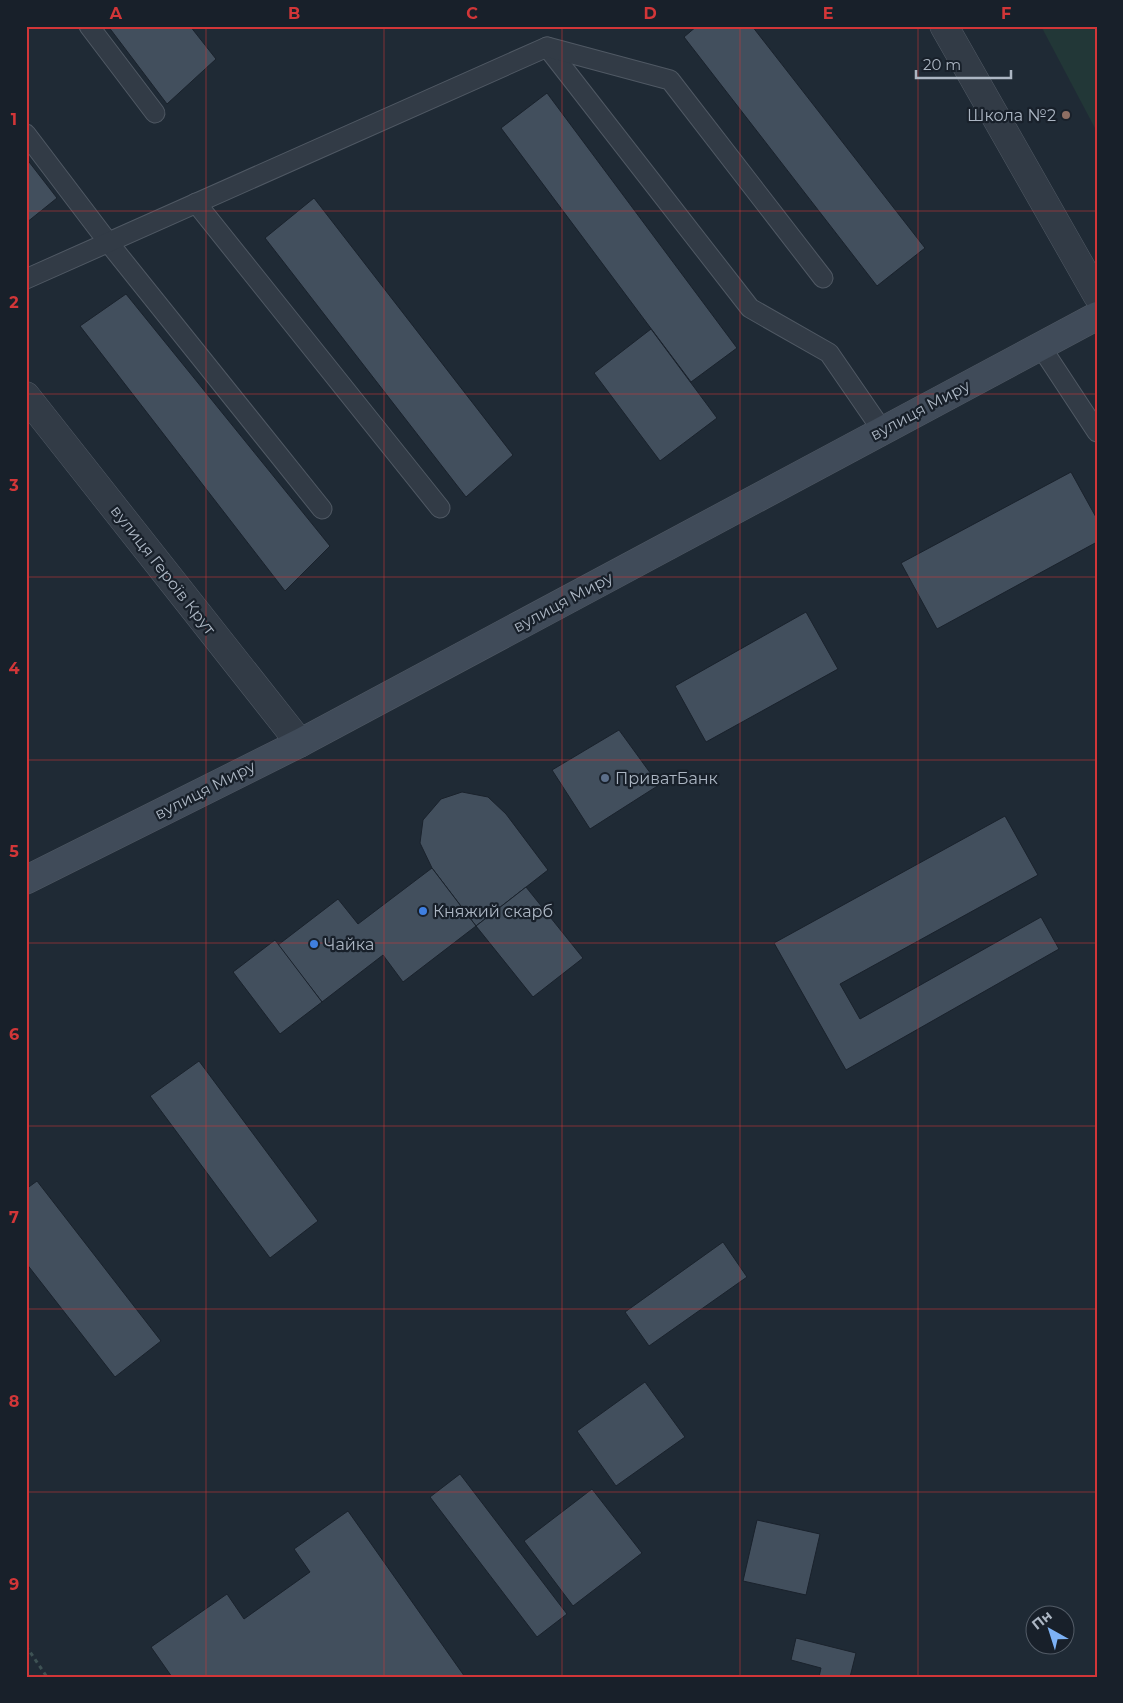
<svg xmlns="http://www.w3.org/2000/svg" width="1123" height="1703" font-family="Montserrat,sans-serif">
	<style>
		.green { fill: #223737 }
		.building { fill: #424f5d; stroke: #1a222c }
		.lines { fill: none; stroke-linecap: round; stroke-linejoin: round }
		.lane-casing { stroke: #505964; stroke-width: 21 }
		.street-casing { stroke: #505964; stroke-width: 29 }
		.secondary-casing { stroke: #505964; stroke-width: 29 }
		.path { stroke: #3e5254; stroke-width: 3; stroke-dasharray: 4 4; stroke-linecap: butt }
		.lane { stroke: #323b46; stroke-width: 19 }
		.street { stroke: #323b46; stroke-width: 28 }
		.secondary { stroke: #404b59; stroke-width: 28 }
		.grid { fill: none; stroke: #d23638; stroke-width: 1; stroke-opacity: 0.55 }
		.education-dot { fill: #8d6e63; stroke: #18202a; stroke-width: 2 }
		.service-dot { fill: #5c6f8a; stroke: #18202a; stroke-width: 2 }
		.shop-dot { fill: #3f7fe0; stroke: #18202a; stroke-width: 2 }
		.labels { text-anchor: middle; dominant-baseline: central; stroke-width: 4.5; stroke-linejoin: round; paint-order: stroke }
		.poi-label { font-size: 16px; fill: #acb6c3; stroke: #18202a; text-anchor: start }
		.street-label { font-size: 16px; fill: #acb6c3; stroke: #18202a }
		.neatline { fill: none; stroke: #d23638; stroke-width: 2 }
		.grid-label { font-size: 16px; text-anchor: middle; font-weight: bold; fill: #d23638 }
	</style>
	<rect width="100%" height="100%" fill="#1f2a35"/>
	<!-- green -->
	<path class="green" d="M1041 26H1097V132Z"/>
	<!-- building -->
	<g class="building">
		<path d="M108 26H190L216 59 167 104Z"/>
		<path d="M697 26H752L925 248 877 286 684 37Z"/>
		<path d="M547 93 737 348 691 382 501 128Z"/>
		<path d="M26 158 57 198 26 223Z"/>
		<path d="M314 198 513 455 466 497 265 238Z"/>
		<path d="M126 294 330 546 285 591 80 326Z"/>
		<path d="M651 329 717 418 660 461 594 373Z"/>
		<path d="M1071 472 1097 519V542L937 629 901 563Z"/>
		<path d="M806 612 838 669 706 742 675 686Z"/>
		<path d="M619 730 659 785 590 829 552 770Z"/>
		<path d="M462 792 488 797 506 814 548 870 476 926 432 868 420 843 423 820 441 799Z"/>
		<path d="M1005 816 1038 875 840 984 860 1019 1041 917 1059 949 846 1070 774 943Z"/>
		<path d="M432 868 476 926 403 982 383 955 322 1002 278 945 338 899 358 924Z"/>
		<path d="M526 887 583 958 533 997 476 926Z"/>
		<path d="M275 940 322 1002 280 1034 233 972Z"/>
		<path d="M199 1061 318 1221 270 1258 150 1096Z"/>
		<path d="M37 1181 161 1341 115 1377 26 1263V1189Z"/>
		<path d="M723 1242 747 1277 649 1346 625 1312Z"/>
		<path d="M645 1382 685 1437 616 1486 577 1431Z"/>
		<path d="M460 1474 567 1614 537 1637 430 1497Z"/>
		<path d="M592 1489 642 1553 573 1606 524 1541Z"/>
		<path d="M348 1511 465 1677H172L151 1647 227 1594 244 1619 310 1572 294 1549Z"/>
		<path d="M757 1520 820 1534 806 1595 743 1581Z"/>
		<path d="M796 1638 856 1653 850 1677H819L821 1668 791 1660Z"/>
	</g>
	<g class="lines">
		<!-- lane casing -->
		<g class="lane-casing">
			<g id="lane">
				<path d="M89 26 155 113"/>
				<path d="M547 47 750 308 829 353 882 430"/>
				<path d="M26 134 108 242 322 509"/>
				<path d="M196 203 440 508"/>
				<path d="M26 279 547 47 670 80 823 278"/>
				<path d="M1041 347 1097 432"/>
			</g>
		</g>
		<!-- street casing -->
		<g class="street-casing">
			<g id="street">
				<path d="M944 26 1097 295"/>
				<path d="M26 396 300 743"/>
			</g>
		</g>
		<!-- secondary casing -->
		<g class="secondary-casing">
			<path id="secondary" d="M26 880 300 743 1097 316"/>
		</g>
		<!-- path -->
		<path class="path" d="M26 1646 47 1677"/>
		<!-- lane -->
		<use href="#lane" class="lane"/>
		<!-- street -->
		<use href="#street" class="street"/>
		<!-- secondary -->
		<use href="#secondary" class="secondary"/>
	</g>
	<!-- grid -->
	<path class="grid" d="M206 26V1677M384 26V1677M562 26V1677M740 26V1677M918 26V1677M26 211H1097M26 394H1097M26 577H1097M26 760H1097M26 943H1097M26 1126H1097M26 1309H1097M26 1492H1097"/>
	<!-- markers -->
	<circle class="education-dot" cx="1066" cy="115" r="5"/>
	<circle class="service-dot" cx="605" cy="778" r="5"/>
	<g class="shop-dot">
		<circle cx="423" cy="911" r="5"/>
		<circle cx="314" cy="944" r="5"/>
	</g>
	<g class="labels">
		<!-- poi labels -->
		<g class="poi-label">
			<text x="1056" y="115" text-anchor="end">Школа №2</text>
			<text x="615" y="778">ПриватБанк</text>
			<text x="433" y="911">Княжий скарб</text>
			<text x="324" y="944">Чайка</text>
		</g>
		<!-- street labels -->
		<g class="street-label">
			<text transform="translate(920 410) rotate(-28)">вулиця Миру</text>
			<text transform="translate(163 570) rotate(52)">вулиця Героїв Крут</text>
			<text transform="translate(563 602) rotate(-28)">вулиця Миру</text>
			<text transform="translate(205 790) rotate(-27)">вулиця Миру</text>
		</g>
	</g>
	<!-- border -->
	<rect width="1123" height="1703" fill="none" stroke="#18202a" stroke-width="55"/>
	<!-- north arrow -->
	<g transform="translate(1050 1630) rotate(321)"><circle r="24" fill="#18202a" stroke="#535c67"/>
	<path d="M0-4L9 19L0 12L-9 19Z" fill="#7db2f6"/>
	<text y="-8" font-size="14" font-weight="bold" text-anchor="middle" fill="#acb6c3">Пн</text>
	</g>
	<!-- scale -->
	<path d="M916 70v8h95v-8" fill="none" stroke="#acb6c3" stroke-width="2.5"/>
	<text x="923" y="70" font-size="15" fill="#acb6c3" stroke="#18202a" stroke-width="4" paint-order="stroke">20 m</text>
	<rect x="28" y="28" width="1068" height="1648" class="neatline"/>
	<g class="grid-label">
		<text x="116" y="19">A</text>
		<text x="294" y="19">B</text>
		<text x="472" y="19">C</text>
		<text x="650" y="19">D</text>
		<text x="828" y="19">E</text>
		<text x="1006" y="19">F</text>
		<text x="14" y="125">1</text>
		<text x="14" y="308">2</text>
		<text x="14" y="491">3</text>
		<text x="14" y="674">4</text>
		<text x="14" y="857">5</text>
		<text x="14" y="1040">6</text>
		<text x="14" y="1223">7</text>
		<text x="14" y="1407">8</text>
		<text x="14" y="1590">9</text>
	</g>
</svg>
